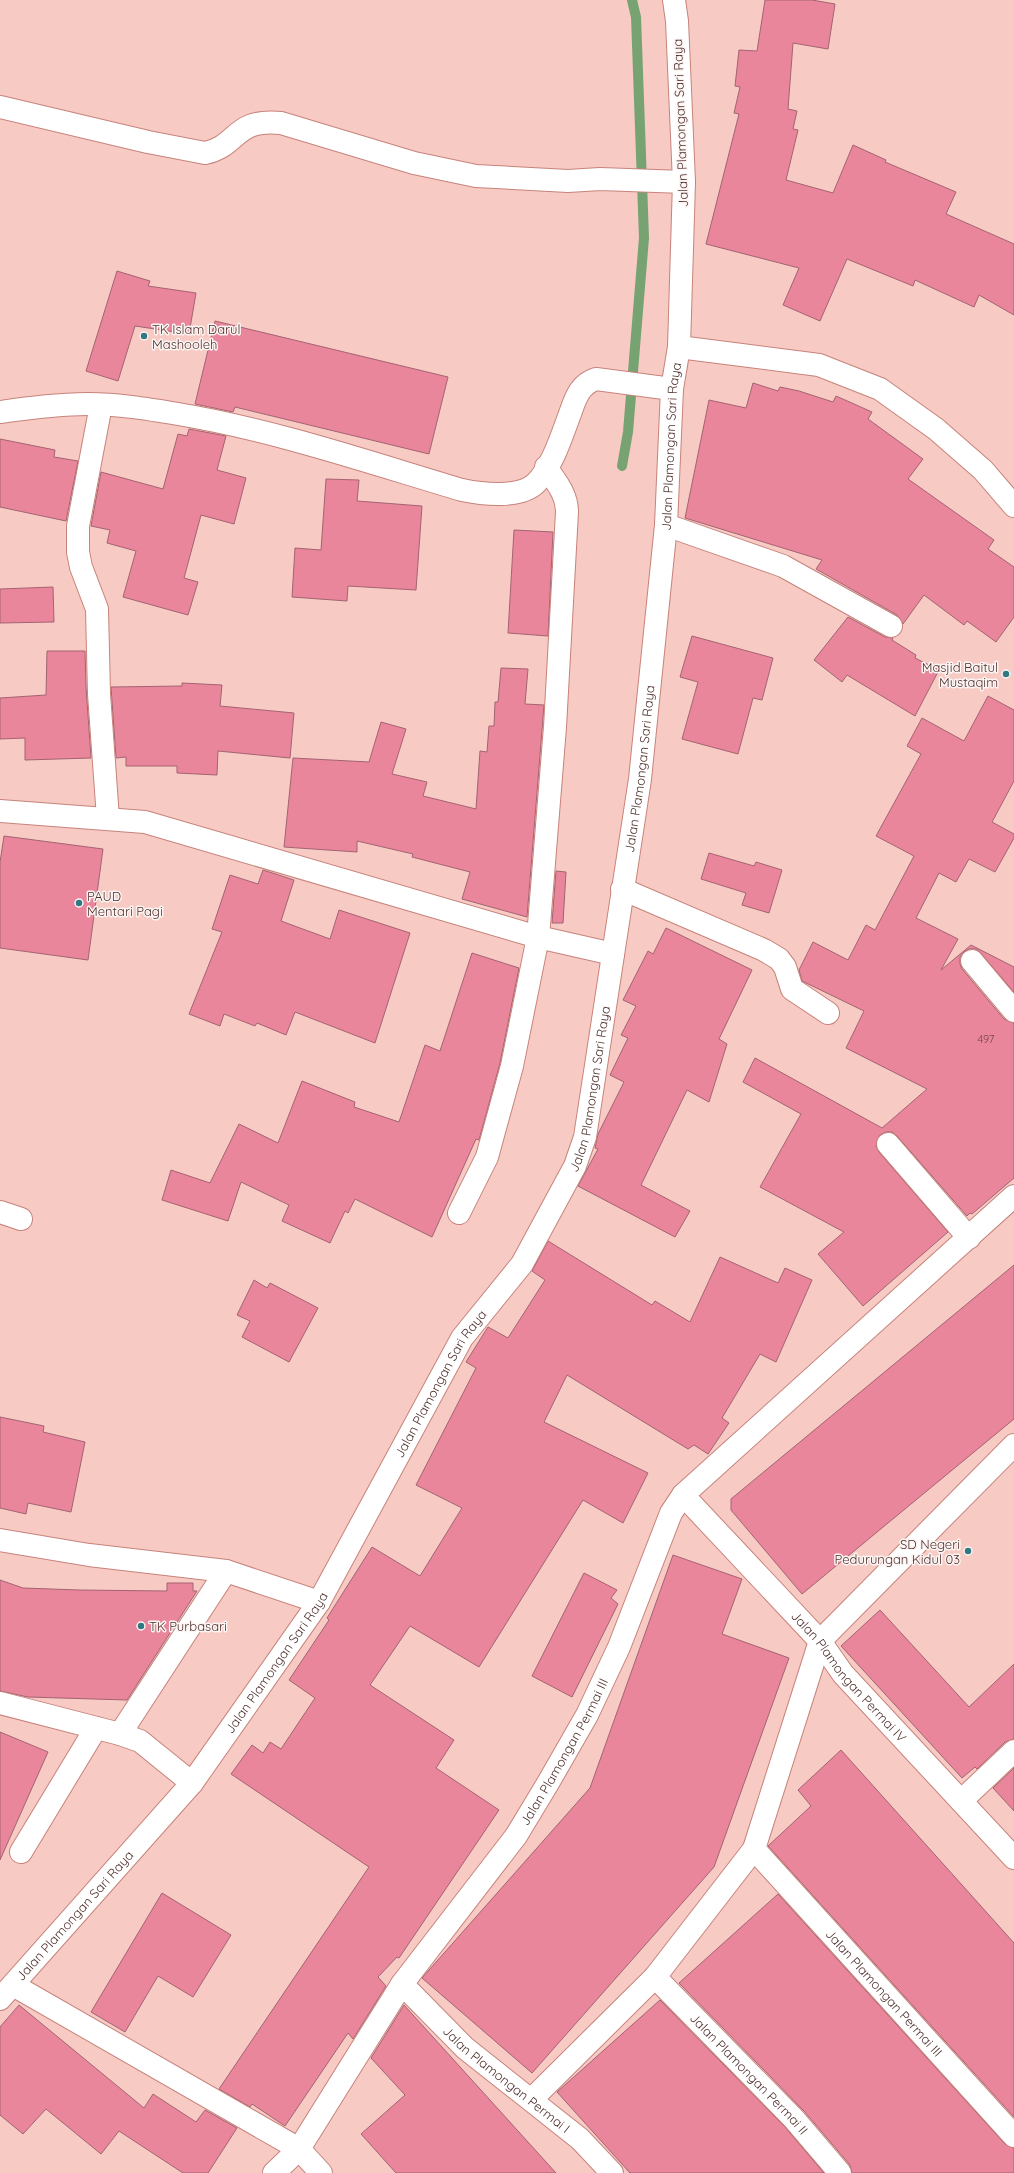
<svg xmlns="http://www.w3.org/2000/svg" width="1014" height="2173" font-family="Quicksand,sans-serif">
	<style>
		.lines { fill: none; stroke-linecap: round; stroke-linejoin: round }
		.stream { stroke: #77a372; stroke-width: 10 }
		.building { fill: #e9869c; stroke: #a46371 }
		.minor-casing { stroke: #c7837b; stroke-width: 24 }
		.minor { stroke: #fff; stroke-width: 22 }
		.poi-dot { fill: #317982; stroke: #fdf5f4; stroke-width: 1.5 }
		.labels { text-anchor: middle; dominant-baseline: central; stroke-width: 3; stroke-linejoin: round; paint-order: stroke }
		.number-label { font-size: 11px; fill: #754649 }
		.street-label { font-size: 13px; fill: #4e312d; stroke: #fdf5f4 }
		.poi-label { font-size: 13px; fill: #4e312d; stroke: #fdf5f4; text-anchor: start }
	</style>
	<rect width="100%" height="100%" fill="#f7cac4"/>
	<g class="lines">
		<!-- stream -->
		<path class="stream" d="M622 466 628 432 644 238 636 17 632 0"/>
	</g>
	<!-- building -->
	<g class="building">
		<path d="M765 0H812L835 4 828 49 793 43 788 109 797 111 793 129 798 130 786 180 833 193 853 145 886 160 885 162 956 192 946 214 1014 244V315L979 295 974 307 915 280 913 286 847 259 820 321 783 305 799 268 706 244 739 114 734 113 740 87 735 86 739 50 757 51Z"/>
		<path d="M117 271 150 281 148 286 196 293 189 334 135 326 118 381 86 371Z"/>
		<path d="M215 321 448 377 429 454 235 407 233 412 195 404Z"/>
		<path d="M753 383 778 391 780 387 799 391 833 402 836 396 872 412 868 419 923 459 908 479 994 540 988 549 1014 567V617L996 642 967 621 964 625 924 595 903 624 897 615 816 569 822 560 685 518 709 400 746 408Z"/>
		<path d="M189 429 226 436 217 470 246 478 234 524 201 515 184 578 198 582 188 615 123 597 136 551 107 543 110 530 91 526 101 472 163 489 178 434 187 436Z"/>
		<path d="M0 439 55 450 54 457 78 461 66 521 0 507Z"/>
		<path d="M326 479 359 480 357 501 422 506 416 590 348 586 347 601 292 597 295 548 321 550Z"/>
		<path d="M514 530 553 532 548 636 508 633Z"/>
		<path d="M53 587 54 622 0 623V589Z"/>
		<path d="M848 617 885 637 893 638 892 640 916 655 915 658 939 670 915 716 847 675 842 682 814 660Z"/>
		<path d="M692 636 773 658 762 700 753 698 738 754 682 739 698 682 680 677Z"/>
		<path d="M47 651H85L86 687 91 758 25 760V738L0 739V698L46 695Z"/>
		<path d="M501 668 528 669 525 704 544 705 527 917 462 899 470 872 412 857 413 854 357 841V852L284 847 293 758 369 762 381 722 406 729 392 774 427 782 423 796 476 809 480 751 487 752 489 726H494L495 702H498Z"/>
		<path d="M182 683 222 685 220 706 294 713 290 758 218 751 217 775 177 773V766H126V757L116 758 111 687 182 686Z"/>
		<path d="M988 696 1014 710V781L992 822 1014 834V838L995 872 969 859 956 882 939 873 916 918 958 939 941 970 971 945 1014 967V992L977 949H969L964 952 960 957V964L962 969 1004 1019 1014 1023V1178L972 1214 970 1213 967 1216 897 1136 892 1132H886L880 1135 876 1146 879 1152 948 1232 863 1306 818 1254 844 1232 760 1187 801 1114 743 1082 755 1058 882 1128 927 1089 846 1048 864 1011 802 981 799 970 813 942 848 960 866 925 875 930 914 856 876 836 921 754 907 746 922 718 964 741Z"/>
		<path d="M4 836 103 849 88 960 0 948V862Z"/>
		<path d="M709 853 754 866 756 862 782 870 769 913 742 905 746 893 701 879Z"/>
		<path d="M263 870 294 880 281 921 330 939 339 910 410 933 375 1043 295 1012 286 1035 257 1023 255 1026 224 1014 220 1026 189 1014 222 932 212 929 230 875 258 884Z"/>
		<path d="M556 871 566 872 563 923H552Z"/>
		<path d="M666 928 752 970 719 1039 727 1044 709 1102 687 1090 641 1185 690 1211 675 1237 578 1186 598 1149 595 1148 598 1134 624 1082 610 1075 628 1038 621 1035 636 1006 623 1000 648 951 653 954Z"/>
		<path d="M472 953 519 968 500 1063 479 1140 476 1139 432 1237 355 1199 348 1213 345 1211 330 1243 282 1221 289 1205 241 1182 228 1221 162 1200 171 1170 210 1183 239 1124 278 1143 302 1081 355 1102 354 1107 399 1122 425 1045 440 1051Z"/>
		<path d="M548 1241 652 1305 655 1301 690 1322 720 1257 778 1283 785 1268 812 1280 776 1362 760 1354 722 1418 729 1423 708 1454 694 1445 688 1449 567 1375 544 1422 648 1473 623 1523 583 1500 479 1667 410 1626 370 1685 454 1740 436 1768 499 1810 399 1958 397 1957 378 1977 386 1986 353 2039 348 2033 285 2126 252 2104 250 2107 219 2089 369 1867 231 1774 252 1745 263 1753 270 1742 281 1749 315 1698 289 1680 329 1620 327 1618 372 1547 420 1576 462 1508 416 1485 476 1368 466 1362 488 1327 508 1338 545 1280 532 1271Z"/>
		<path d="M1014 1265V1419L802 1594 731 1510V1499Z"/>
		<path d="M254 1280 267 1288 270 1283 318 1308 289 1362 242 1337 250 1321 237 1315Z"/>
		<path d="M0 1417 44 1426 43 1432 85 1442 71 1512 28 1503 26 1514 0 1508Z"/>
		<path d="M673 1555 742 1579 722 1634 789 1658 714 1867 532 2073 422 1978 590 1788Z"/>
		<path d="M584 1573 617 1590 611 1598 618 1604 572 1697 532 1676Z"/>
		<path d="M0 1580 23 1588 79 1590 167 1591V1583H193V1591H197L127 1700 28 1697 0 1691Z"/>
		<path d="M880 1610 969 1707 1014 1664V1739L1005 1742 977 1769 975 1767 962 1778 841 1646Z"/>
		<path d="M0 1732 48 1752 0 1860Z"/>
		<path d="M841 1750 1014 1943V2117L768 1846 811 1806 798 1790Z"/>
		<path d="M1014 1768V1811L993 1788Z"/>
		<path d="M162 1893 231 1935 193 1997 158 1976 125 2032 91 2012Z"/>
		<path d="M778 1894 1005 2144 1014 2148V2173H852L850 2165 804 2111 679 1983Z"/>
		<path d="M660 2000 785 2127 824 2173H630L557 2092Z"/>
		<path d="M19 2005 144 2108 153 2094 196 2122 205 2110 237 2128 208 2173H183L119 2131 101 2154 46 2109 23 2134 0 2115V2027Z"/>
		<path d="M404 2005 556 2173H396L361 2134 405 2095 371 2058Z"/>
	</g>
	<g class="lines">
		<!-- minor casing -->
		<g class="minor-casing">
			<g id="minor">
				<path d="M0 107 148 142 205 153C239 146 233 118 281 123L414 163 476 176 568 181 600 179 684 182"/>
				<path d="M679 347 819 365 880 389 936 429 983 470 1014 506"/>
				<path d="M101 405 78 526V552L81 567 97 609 99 694 108 818"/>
				<path d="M0 412C29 408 58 404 88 404 118 404 148 409 178 414 274 430 368 462 462 490 481 494 520 499 536 483 552 468 563 432 571 411 576 396 581 384 596 379L672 389"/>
				<path d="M666 525 783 566 891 626"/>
				<path d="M0 811 145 822 538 937 613 954"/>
				<path d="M622 889 764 950 779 959 785 967 792 989 828 1013"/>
				<path d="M972 961 1014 1011"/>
				<path d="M888 1144 969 1238"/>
				<path d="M0 1212 21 1219"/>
				<path d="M459 1213 487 1157 512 1066 538 937 555 727 567 512C567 494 556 482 546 467"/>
				<path id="s1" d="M683 1495 820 1641 843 1674 1014 1858"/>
				<path d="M0 1540 89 1555 226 1571 319 1602"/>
				<path d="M0 1703 120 1734 140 1741 192 1783"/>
				<path d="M120 1734 226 1571"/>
				<path d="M961 1801 1014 1751"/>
				<path id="s2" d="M754 1849 1014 2136"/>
				<path d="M21 1852 96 1728"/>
				<path id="s3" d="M655 1977 794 2119 840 2173"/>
				<path id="s4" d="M402 1984 465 2048 580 2139 612 2173"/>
				<path d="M13 1985 299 2149 321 2173"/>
				<path id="s5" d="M0 1999 192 1783 319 1602 462 1338 522 1264 575 1166 585 1137 640 779 666 525 672 389 679 347 684 182 677 21 674 0"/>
				<path d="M532 2099 655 1977 754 1849 820 1641 1014 1445"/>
				<path id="s6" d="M274 2173 299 2149 402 1984 516 1836 548 1783 587 1715 619 1647 671 1513 683 1495 1014 1196"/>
			</g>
		</g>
		<!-- minor -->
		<use href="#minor" class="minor"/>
	</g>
	<!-- markers -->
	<g class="poi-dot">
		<circle cx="144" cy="336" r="4"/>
		<circle cx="1006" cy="674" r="4"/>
		<circle cx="79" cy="903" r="4"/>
		<circle cx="968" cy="1551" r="4"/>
		<circle cx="141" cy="1626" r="4"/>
	</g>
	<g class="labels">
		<!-- number labels -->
		<g class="number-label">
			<text x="986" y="1039">497</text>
		</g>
		<!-- street labels -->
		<g class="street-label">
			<text transform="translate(680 123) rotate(-92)">Jalan Plamongan Sari Raya</text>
			<text stroke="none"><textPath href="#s5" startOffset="1744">Jalan Plamongan Sari Raya</textPath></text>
			<text stroke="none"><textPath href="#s5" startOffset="1420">Jalan Plamongan Sari Raya</textPath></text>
			<text stroke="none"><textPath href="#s5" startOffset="1096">Jalan Plamongan Sari Raya</textPath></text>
			<text stroke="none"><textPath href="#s5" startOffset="760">Jalan Plamongan Sari Raya</textPath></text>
			<text stroke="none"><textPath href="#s5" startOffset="436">Jalan Plamongan Sari Raya</textPath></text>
			<text stroke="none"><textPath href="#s1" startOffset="246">Jalan Plamongan Permai IV</textPath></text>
			<text stroke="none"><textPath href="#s6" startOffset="513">Jalan Plamongan Permai III</textPath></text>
			<text stroke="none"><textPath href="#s5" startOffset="112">Jalan Plamongan Sari Raya</textPath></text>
			<text stroke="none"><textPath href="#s2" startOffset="194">Jalan Plamongan Permai III</textPath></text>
			<text stroke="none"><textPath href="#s3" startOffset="135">Jalan Plamongan Permai II</textPath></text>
			<text stroke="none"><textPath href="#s4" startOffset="142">Jalan Plamongan Permai I</textPath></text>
		</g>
		<!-- poi labels -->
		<g class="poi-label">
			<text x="152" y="329">TK Islam Darul<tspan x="152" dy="15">Mashooleh</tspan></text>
			<text x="998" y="667" text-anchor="end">Masjid Baitul<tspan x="998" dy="15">Mustaqim</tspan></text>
			<text x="87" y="896">PAUD<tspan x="87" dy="15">Mentari Pagi</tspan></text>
			<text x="960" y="1544" text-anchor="end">SD Negeri<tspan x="960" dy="15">Pedurungan Kidul 03</tspan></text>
			<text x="149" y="1626">TK Purbasari</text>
		</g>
	</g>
</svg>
